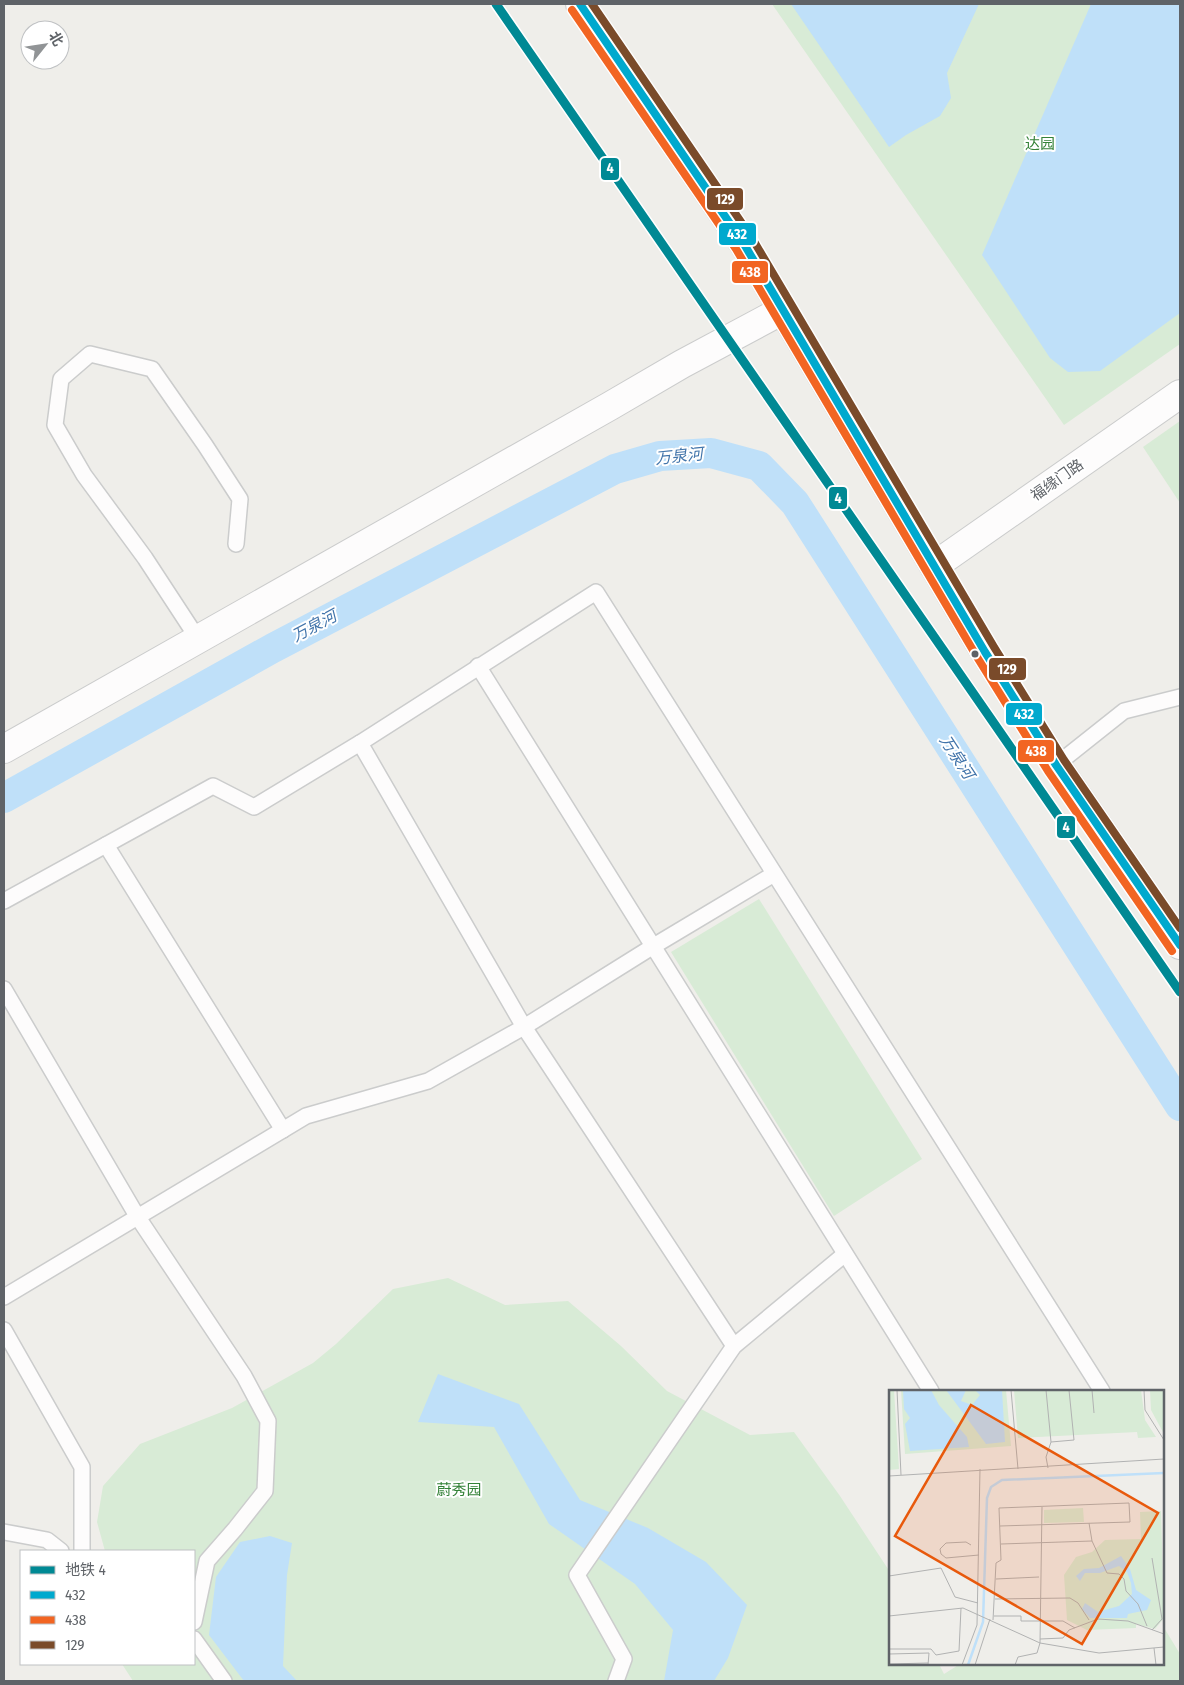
<svg xmlns="http://www.w3.org/2000/svg" width="1184" height="1685" font-family="'Fira Sans Condensed','Noto Sans SC',sans-serif">
	<style>
		.green { fill: #d8ebd6 }
		.water { fill: #bfe0f9 }
		.lines { fill: none; stroke-linecap: round; stroke-linejoin: round }
		.canal { stroke: #bfe0f9; stroke-width: 30 }
		.lane-casing { stroke: #cbcccc; stroke-width: 18 }
		.street-casing { stroke: #cbcccc; stroke-width: 30 }
		.secondary-casing { stroke: #cacacb; stroke-width: 30 }
		.lane { stroke: #fdfcfc; stroke-width: 15 }
		.street { stroke: #fdfcfc; stroke-width: 28 }
		.secondary { stroke: #fdfcfc; stroke-width: 28 }
		.bus-1-casing { stroke: #fff; stroke-width: 11 }
		.bus-2-casing { stroke: #fff; stroke-width: 11 }
		.bus-3-casing { stroke: #fff; stroke-width: 11 }
		.bus-1 { stroke: #00a9ce; stroke-width: 8 }
		.bus-2 { stroke: #f26522; stroke-width: 8 }
		.bus-3 { stroke: #7a4b2a; stroke-width: 8 }
		.metro-1-casing { stroke: #fff; stroke-width: 12 }
		.metro-1 { stroke: #008994; stroke-width: 9 }
		.bus-dot { fill: #5f6368; stroke: #fff; stroke-width: 2 }
		.labels { text-anchor: middle; dominant-baseline: central; stroke-width: 4; stroke-linejoin: round; paint-order: stroke }
		.park-label { font-size: 15px; fill: #348238; stroke: #fff }
		.street-label { font-size: 15px; fill: #5f6368; stroke: #fff }
		.water-label { font-size: 16px; font-style: italic; fill: #4174aa; stroke: #fff }
		.inset-river { fill: none; stroke: #bfe0f9; stroke-width: 2.5 }
		.inset-road { fill: none; stroke: #b1b2b2; stroke-width: 1 }
		.view { fill: #e8590c; fill-opacity: 0.15; stroke: #e8590c; stroke-width: 2.5 }
		.inset-edge { fill: none; stroke: #5f6368; stroke-width: 2.5 }
		.line-badge { stroke: #fff; stroke-width: 2 }
		.badge-label { font-size: 14px; text-anchor: middle; font-weight: bold; fill: #fff }
	</style>
	<rect width="100%" height="100%" fill="#efeeea"/>
	<!-- green -->
	<g class="green">
		<path d="M772 4H1180V344L1064 425Z"/>
		<path d="M1180 421V503L1143 447Z"/>
		<path d="M759 899 922 1159 834 1216 671 952Z"/>
		<path d="M448 1278 505 1305 568 1301 621 1346 667 1391 750 1435 794 1432 840 1496 890 1572V1664H939L944 1674 960 1664H1163V1626L1180 1654V1681H133L122 1664H194V1551H105L97 1522 103 1486 140 1444 232 1408 313 1363 336 1344 393 1289Z"/>
	</g>
	<!-- water -->
	<g class="water">
		<path d="M791 4H979L947 73 951 98 940 116 906 135 889 147Z"/>
		<path d="M1091 4H1180V313L1100 371 1068 372 1050 358 982 255Z"/>
		<path d="M438 1374 519 1404 580 1500 648 1528 706 1562 747 1605 728 1658 714 1681H664L673 1630 635 1584 549 1524 494 1427 418 1422Z"/>
		<path d="M270 1536 292 1543 287 1575 283 1666 297 1681H244L209 1635 216 1577 240 1542Z"/>
	</g>
	<g class="lines">
		<!-- canal -->
		<path class="canal" d="M4 798 273 648 615 469 660 456 711 453 759 466 795 503 1180 1106"/>
		<!-- lane casing -->
		<g class="lane-casing">
			<g id="lane">
				<path d="M198 639 145 558 84 475 55 425 61 379 90 354 152 369 205 445 240 499 236 544"/>
				<path d="M478 666 931 1391"/>
				<path d="M360 743 524 1027 734 1346"/>
				<path d="M1056 765 1124 711 1180 697"/>
				<path d="M106 845 283 1130"/>
				<path d="M4 901 213 786 254 807 360 743 596 592 1102 1391"/>
				<path d="M4 989 137 1216 244 1376 268 1421 265 1491 235 1529 207 1561 194 1622"/>
				<path d="M4 1297 306 1116 428 1081 524 1027 652 947 774 874"/>
				<path d="M4 1330 82 1467V1551"/>
				<path d="M4 1532 47 1540 61 1551"/>
				<path d="M194 1639 224 1681"/>
				<path d="M616 1681 624 1659 577 1575 734 1346 845 1254"/>
			</g>
		</g>
		<!-- street casing -->
		<g class="street-casing">
			<g id="street">
				<path d="M934 566 1180 394"/>
				<path d="M4 749 610 406 682 364 783 310"/>
			</g>
		</g>
		<!-- secondary casing -->
		<g class="secondary-casing">
			<path id="secondary" d="M580 4 744 244 985 652 1056 765 1180 945"/>
		</g>
		<!-- lane -->
		<use href="#lane" class="lane"/>
		<!-- street -->
		<use href="#street" class="street"/>
		<!-- secondary -->
		<use href="#secondary" class="secondary"/>
		<!-- bus-1 casing -->
		<g class="bus-1-casing">
			<path id="bus-1" d="M580 4 744 244 985 652 1056 765 1180 945"/>
		</g>
		<!-- bus-2 casing -->
		<g class="bus-2-casing">
			<path id="bus-2" d="M572 10 736 249 977 657 1048 771 1172 951"/>
		</g>
		<!-- bus-3 casing -->
		<g class="bus-3-casing">
			<path id="bus-3" d="M592 4 752 238 994 647 1064 760 1180 928"/>
		</g>
		<!-- bus-1 -->
		<use href="#bus-1" class="bus-1"/>
		<!-- bus-2 -->
		<use href="#bus-2" class="bus-2"/>
		<!-- bus-3 -->
		<use href="#bus-3" class="bus-3"/>
		<!-- metro-1 casing -->
		<g class="metro-1-casing">
			<path id="metro-1" d="M496 4 1180 992"/>
		</g>
		<!-- metro-1 -->
		<use href="#metro-1" class="metro-1"/>
	</g>
	<!-- markers -->
	<circle class="bus-dot" cx="975" cy="654" r="4.5"/>
	<g class="labels">
		<!-- park labels -->
		<g class="park-label">
			<text x="1040" y="144">达园</text>
			<text x="459" y="1490">蔚秀园</text>
		</g>
		<!-- street labels -->
		<g class="street-label">
			<text transform="translate(1057 480) rotate(-35)">福缘门路</text>
		</g>
		<!-- water labels -->
		<g class="water-label">
			<text transform="translate(679 456) rotate(-6)">万泉河</text>
			<text transform="translate(314 626) rotate(-28)">万泉河</text>
			<text transform="translate(957 757) rotate(57)">万泉河</text>
		</g>
	</g>
	<!-- overview -->
	<g transform="translate(889 1390)">
		<rect width="275" height="275" fill="#efeeea"/>
		<path d="M0 0H5L10 79 0 80ZM12 0H117L122 56 16 64ZM125 0H252L256 30 267 47 249 48 248 42 129 48ZM261 0H275V44L262 20ZM194 118 195 132 155 133V120ZM272 121 275 228 266 239 247 234V238L198 240 178 230 175 185 187 167 203 162 216 150 252 149 251 122Z" fill="#d8ebd6"/>
		<path d="M14 0H42L50 15 78 47 80 57 21 61 16 34 21 28 15 19ZM57 0H77L72 11 83 15 91 5 86 0H113L116 52 97 54ZM232 166 241 179 247 200 262 210 258 220 239 224 238 228H201L193 219 196 213 209 222 230 216 243 204 242 193 238 182 230 176 211 183H196L191 191 187 186 195 179 210 178Z" fill="#bfe0f9"/>
		<path class="inset-river" d="M79 275 94 232 98 108 102 97 113 90 275 83"/>
		<path class="inset-road" d="M8 0 12 85M122 0 129 79M157 0 162 52 157 67 159 78M203 0 205 23M255 0 256 20 275 50M162 52 185 50 180 0M0 86 275 69M200 133 203 151 218 183 230 184 235 189 237 201 249 214 258 236M112 154 203 151M82 155 77 152 57 153 51 159 52 164 57 168 90 165M0 186 52 178 66 207 89 213M107 189 150 187M106 209 181 208 189 213 200 230M0 226 74 218 151 253 210 263 275 257M105 226H132V231H174L186 238M104 230 107 173 112 170 110 118 240 113 241 132 111 136M263 240 273 229 263 168M151 249 174 248 180 240 209 229 239 231 275 244M265 258 267 275M0 259H42L47 265 70 261 72 218M0 264 40 263 39 275M0 274 39 273M73 275 88 235 91 79M86 275 101 229M126 275 129 267 148 263 151 253 153 117"/>
		<path class="view" d="M82 15 269 123 193 254 6 146Z"/>
		<rect width="275" height="275" class="inset-edge"/>
	</g>
	<g class="line-badge">
		<rect x="600" y="157" width="20" height="24" rx="5" fill="#008994"/>
		<rect x="706" y="187" width="38" height="24" rx="5" fill="#7a4b2a"/>
		<rect x="718" y="222" width="39" height="24" rx="5" fill="#00a9ce"/>
		<rect x="731" y="260" width="38" height="24" rx="5" fill="#f26522"/>
		<rect x="828" y="486" width="20" height="24" rx="5" fill="#008994"/>
		<rect x="988" y="657" width="39" height="24" rx="5" fill="#7a4b2a"/>
		<rect x="1005" y="702" width="38" height="24" rx="5" fill="#00a9ce"/>
		<rect x="1017" y="739" width="38" height="24" rx="5" fill="#f26522"/>
		<rect x="1056" y="815" width="20" height="24" rx="5" fill="#008994"/>
	</g>
	<g class="badge-label">
		<text x="610" y="173">4</text>
		<text x="725" y="204">129</text>
		<text x="737" y="239">432</text>
		<text x="750" y="277">438</text>
		<text x="838" y="503">4</text>
		<text x="1007" y="674">129</text>
		<text x="1024" y="719">432</text>
		<text x="1036" y="756">438</text>
		<text x="1066" y="832">4</text>
	</g>
	<!-- border -->
	<rect width="1184" height="1685" fill="none" stroke="#5f6368" stroke-width="10"/>
	<!-- legend -->
	<rect x="20" y="1550" width="175" height="115" fill="#ffffff" stroke="#bfc1c3"/>
	<rect x="30" y="1566" width="25" height="8" fill="#008994" stroke="#bfc1c3"/>
	<text x="65" y="1575" font-size="15" fill="#5f6368">地铁 4</text>
	<rect x="30" y="1591" width="25" height="8" fill="#00a9ce" stroke="#bfc1c3"/>
	<text x="65" y="1600" font-size="15" fill="#5f6368">432</text>
	<rect x="30" y="1616" width="25" height="8" fill="#f26522" stroke="#bfc1c3"/>
	<text x="65" y="1625" font-size="15" fill="#5f6368">438</text>
	<rect x="30" y="1641" width="25" height="8" fill="#7a4b2a" stroke="#bfc1c3"/>
	<text x="65" y="1650" font-size="15" fill="#5f6368">129</text>
	<!-- north arrow -->
	<g transform="translate(45 45) rotate(60)"><circle r="24" fill="#ffffff" stroke="#bfc1c3"/>
	<path d="M0-4L9 19L0 12L-9 19Z" fill="#919496"/>
	<text y="-8" font-size="14" font-weight="bold" text-anchor="middle" fill="#5f6368">北</text>
	</g>
</svg>
